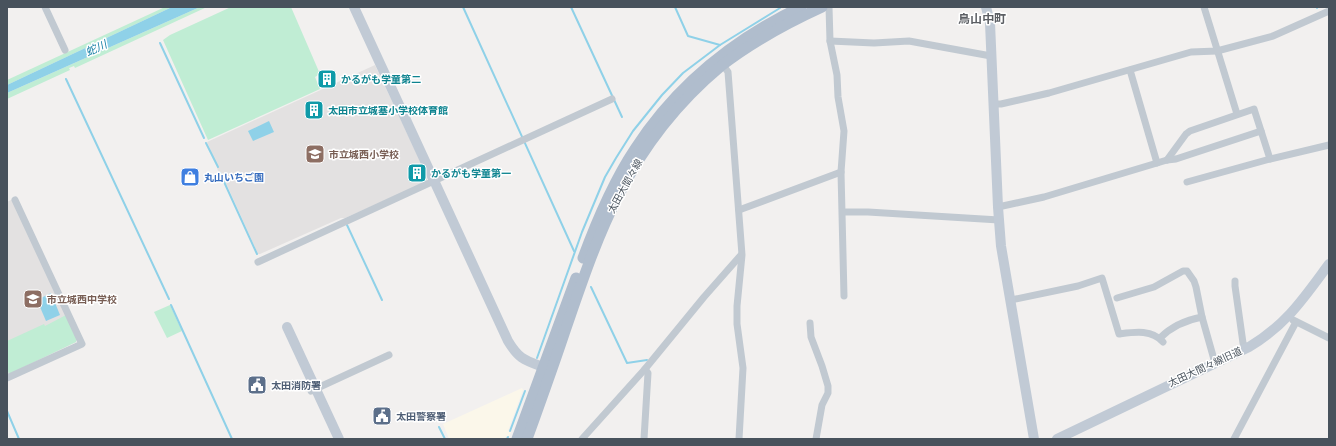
<svg xmlns="http://www.w3.org/2000/svg" width="1336" height="446" font-family="Quicksand,'Noto Sans JP',sans-serif">
	<style>
		.commercial { fill: #fbf7ea }
		.education { fill: #e3e1e1 }
		.green { fill: #c0edd4 }
		.water { fill: #8fd1e8 }
		.lines { fill: none; stroke-linecap: round; stroke-linejoin: round }
		.stream { stroke: #8fd1e8; stroke-width: 2 }
		.street { stroke: #c1c9d1; stroke-width: 7 }
		.secondary { stroke: #c1cad5; stroke-width: 10 }
		.primary { stroke: #b0bdcd; stroke-width: 11 }
		.labels { text-anchor: middle; dominant-baseline: central; stroke-width: 3; stroke-linejoin: round; paint-order: stroke }
		.culture-label { font-size: 10px; font-weight: bold; fill: #0d838f; stroke: #fff; text-anchor: start }
		.education-label { font-size: 10px; font-weight: bold; fill: #785e54; stroke: #fff; text-anchor: start }
		.shop-label { font-size: 10px; font-weight: bold; fill: #366cbe; stroke: #fff; text-anchor: start }
		.street-label { font-size: 10px; fill: #48525c; stroke: #fff }
		.service-label { font-size: 10px; font-weight: bold; fill: #4e5e75; stroke: #fff; text-anchor: start }
		.water-label { font-size: 11px; font-style: italic; fill: #137ea4; stroke: #fff }
		.quarter-label { font-size: 12px; font-weight: bold; fill: #5c5f64; stroke: #fff }
	</style>
	<rect width="100%" height="100%" fill="#f2f0ef"/>
	<!-- commercial -->
	<path class="commercial" d="M522 388 523 390 508 431 511 432 509 437 506 436 505 439H449L443 424Z"/>
	<!-- education -->
	<g class="education">
		<path d="M375 65 428 178 426 182 345 218H341L260 254H258L221 172 219 173 217 168 218 167 207 142Z"/>
		<path d="M11 200 14 201 77 339 76 342 7 375V202Z"/>
	</g>
	<!-- green -->
	<g class="green">
		<path d="M165 7H172L7 85V80Z"/>
		<path d="M200 7H207L75 68 74 66 69 68 70 70 7 99V93Z"/>
		<path d="M231 7H291L320 74 315 77 320 89 208 140 163 40 170 35Z"/>
		<path d="M170 305 182 331 167 338 154 312Z"/>
		<path d="M66 315 77 339 76 342 9 374 7 368V341L44 324 45 326Z"/>
	</g>
	<!-- water -->
	<g class="water">
		<path d="M172 7H200L7 93V85Z"/>
		<path d="M269 121 274 132 253 141 248 131Z"/>
		<path d="M51 293 60 315 46 321 37 300Z"/>
	</g>
	<g class="lines">
		<!-- stream -->
		<g class="stream">
			<path d="M463 7 574 251"/>
			<path d="M571 7 622 117"/>
			<path d="M675 7 688 36 720 45 780 8"/>
			<path d="M1317 7V8"/>
			<path d="M160 43 204 138"/>
			<path d="M66 79 169 299"/>
			<path d="M206 143 218 167"/>
			<path d="M220 173 257 254"/>
			<path d="M347 225 382 300"/>
			<path d="M591 287 627 363 647 360"/>
			<path d="M171 305 232 439"/>
			<path d="M537 358 582 232 605 177 616 158 633 131 662 95 683 73 720 45"/>
			<path d="M7 411 19 439"/>
			<path d="M439 427 445 439"/>
			<path d="M510 431 525 391"/>
			<path d="M507 439 508 437"/>
		</g>
		<!-- street -->
		<g class="street">
			<path d="M45 7 65 50"/>
			<path d="M829 7 830 41 837 75 838 97 844 131 841 172 844 296"/>
			<path d="M1204 7 1237 114"/>
			<path d="M830 41 874 43 909 41 991 56"/>
			<path d="M723 65 728 72 742 255 737 306V324L743 368 739 439"/>
			<path d="M1130 70 1157 163"/>
			<path d="M993 104H1001L1049 93 1191 52 1217 51 1273 36 1329 11"/>
			<path d="M1167 160 1186 134 1190 131 1254 109 1270 159"/>
			<path d="M1187 182 1270 159 1329 145"/>
			<path d="M998 207 1044 197 1167 160 1176 159 1261 131"/>
			<path d="M739 210 841 172"/>
			<path d="M843 212H868L999 220"/>
			<path d="M258 262 612 99"/>
			<path d="M1235 281V286L1243 343 1246 348"/>
			<path d="M1117 298 1154 287 1183 271H1187L1194 281 1196 287 1202 317 1215 363"/>
			<path d="M1011 300 1078 286 1102 278 1119 334C1134 332 1152 329 1163 342"/>
			<path d="M1293 320 1329 338"/>
			<path d="M810 323 811 337 822 366 828 386V393L822 405 816 439"/>
			<path d="M1160 338C1172 326 1186 320 1202 317"/>
			<path d="M7 378 82 344 15 200"/>
			<path d="M311 391 389 355"/>
			<path d="M582 439 645 369 704 297 741 255"/>
			<path d="M644 439 648 373 645 369"/>
			<path d="M1234 439 1296 322"/>
		</g>
		<!-- secondary -->
		<g class="secondary">
			<path d="M354 7 508 341C519 359 524 360 543 367"/>
			<path d="M986 7 990 23 998 207 1001 246 1034 439"/>
			<path d="M287 327 339 439"/>
			<path d="M1057 439 1249 347C1287 324 1303 299 1329 264"/>
		</g>
		<!-- primary -->
		<g class="primary">
			<path d="M583 258C597 220 613 182 635 149 676 86 734 39 801 7"/>
			<path d="M517 439 576 278"/>
			<path d="M527 439C540 403 553 367 565 331 581 285 596 239 618 196 643 147 679 101 721 66 752 42 787 23 822 7"/>
		</g>
	</g>
	<!-- icons -->
	<defs>
		<g id="building-square" transform="scale(1)"><rect x="-9" y="-9" width="18" height="18" rx="4" fill="#0f9aa8" stroke="#fff"/><path d="M-4-6H4V6H1V3H-1V6H-4ZM-2.5-4.3h1.7v1.8h-1.7ZM.8-4.3h1.7v1.8H.8ZM-2.5-1h1.7V.8h-1.7ZM.8-1h1.7V.8H.8Z" fill="#fff"/></g>
		<g id="school-square" transform="scale(1)"><rect x="-9" y="-9" width="18" height="18" rx="4" fill="#8d6e63" stroke="#fff"/><path d="M0-5L7-2L0 1L-7-2ZM-4 1L0 2.5L4 1V4Q0 6-4 4Z" fill="#fff"/></g>
		<g id="shop-square" transform="scale(1)"><rect x="-9" y="-9" width="18" height="18" rx="4" fill="#3f7fe0" stroke="#fff"/><path d="M-5-2.5h2.3a2.7 3.5 0 0 1 5.4 0H5L5.5 6h-11ZM-1.5-2.5h3a1.5 2.3 0 0 0-3 0Z" fill="#fff"/></g>
		<g id="civic-square" transform="scale(1)"><rect x="-9" y="-9" width="18" height="18" rx="4" fill="#5c6f8a" stroke="#fff"/><path d="M-.6-6.5H3V-4.5H.6V-3L4-1V1h2V6H-6V1h2V-1L-.6-3ZM-1.2 2.5V6h2.4V2.5Z" fill="#fff"/></g>
	</defs>
	<g fill-rule="evenodd">
		<use href="#building-square" x="327" y="79"/>
		<use href="#building-square" x="314" y="110"/>
		<use href="#school-square" x="315" y="154"/>
		<use href="#building-square" x="417" y="173"/>
		<use href="#shop-square" x="190" y="177"/>
		<use href="#school-square" x="33" y="299"/>
		<use href="#civic-square" x="257" y="385"/>
		<use href="#civic-square" x="382" y="416"/>
	</g>
	<g class="labels">
		<!-- culture labels -->
		<g class="culture-label">
			<text x="341" y="79">かるがも学童第二</text>
			<text x="328" y="110">太田市立城塞小学校体育館</text>
			<text x="431" y="173">かるがも学童第一</text>
		</g>
		<!-- education labels -->
		<g class="education-label">
			<text x="329" y="154">市立城西小学校</text>
			<text x="47" y="299">市立城西中学校</text>
		</g>
		<!-- shop labels -->
		<g class="shop-label">
			<text x="204" y="177">丸山いちご園</text>
		</g>
		<!-- street labels -->
		<g class="street-label">
			<text transform="translate(625 186) rotate(-61)">太田大間々線</text>
			<text transform="translate(1205 367) rotate(-25)">太田大間々線旧道</text>
		</g>
		<!-- service labels -->
		<g class="service-label">
			<text x="271" y="385">太田消防署</text>
			<text x="396" y="416">太田警察署</text>
		</g>
		<!-- water labels -->
		<g class="water-label">
			<text transform="translate(96 48) rotate(-25)">蛇川</text>
		</g>
		<!-- quarter labels -->
		<g class="quarter-label">
			<text x="982" y="18">鳥山中町</text>
		</g>
	</g>
	<!-- border -->
	<rect width="1336" height="446" fill="none" stroke="#48525c" stroke-width="16"/>
</svg>
